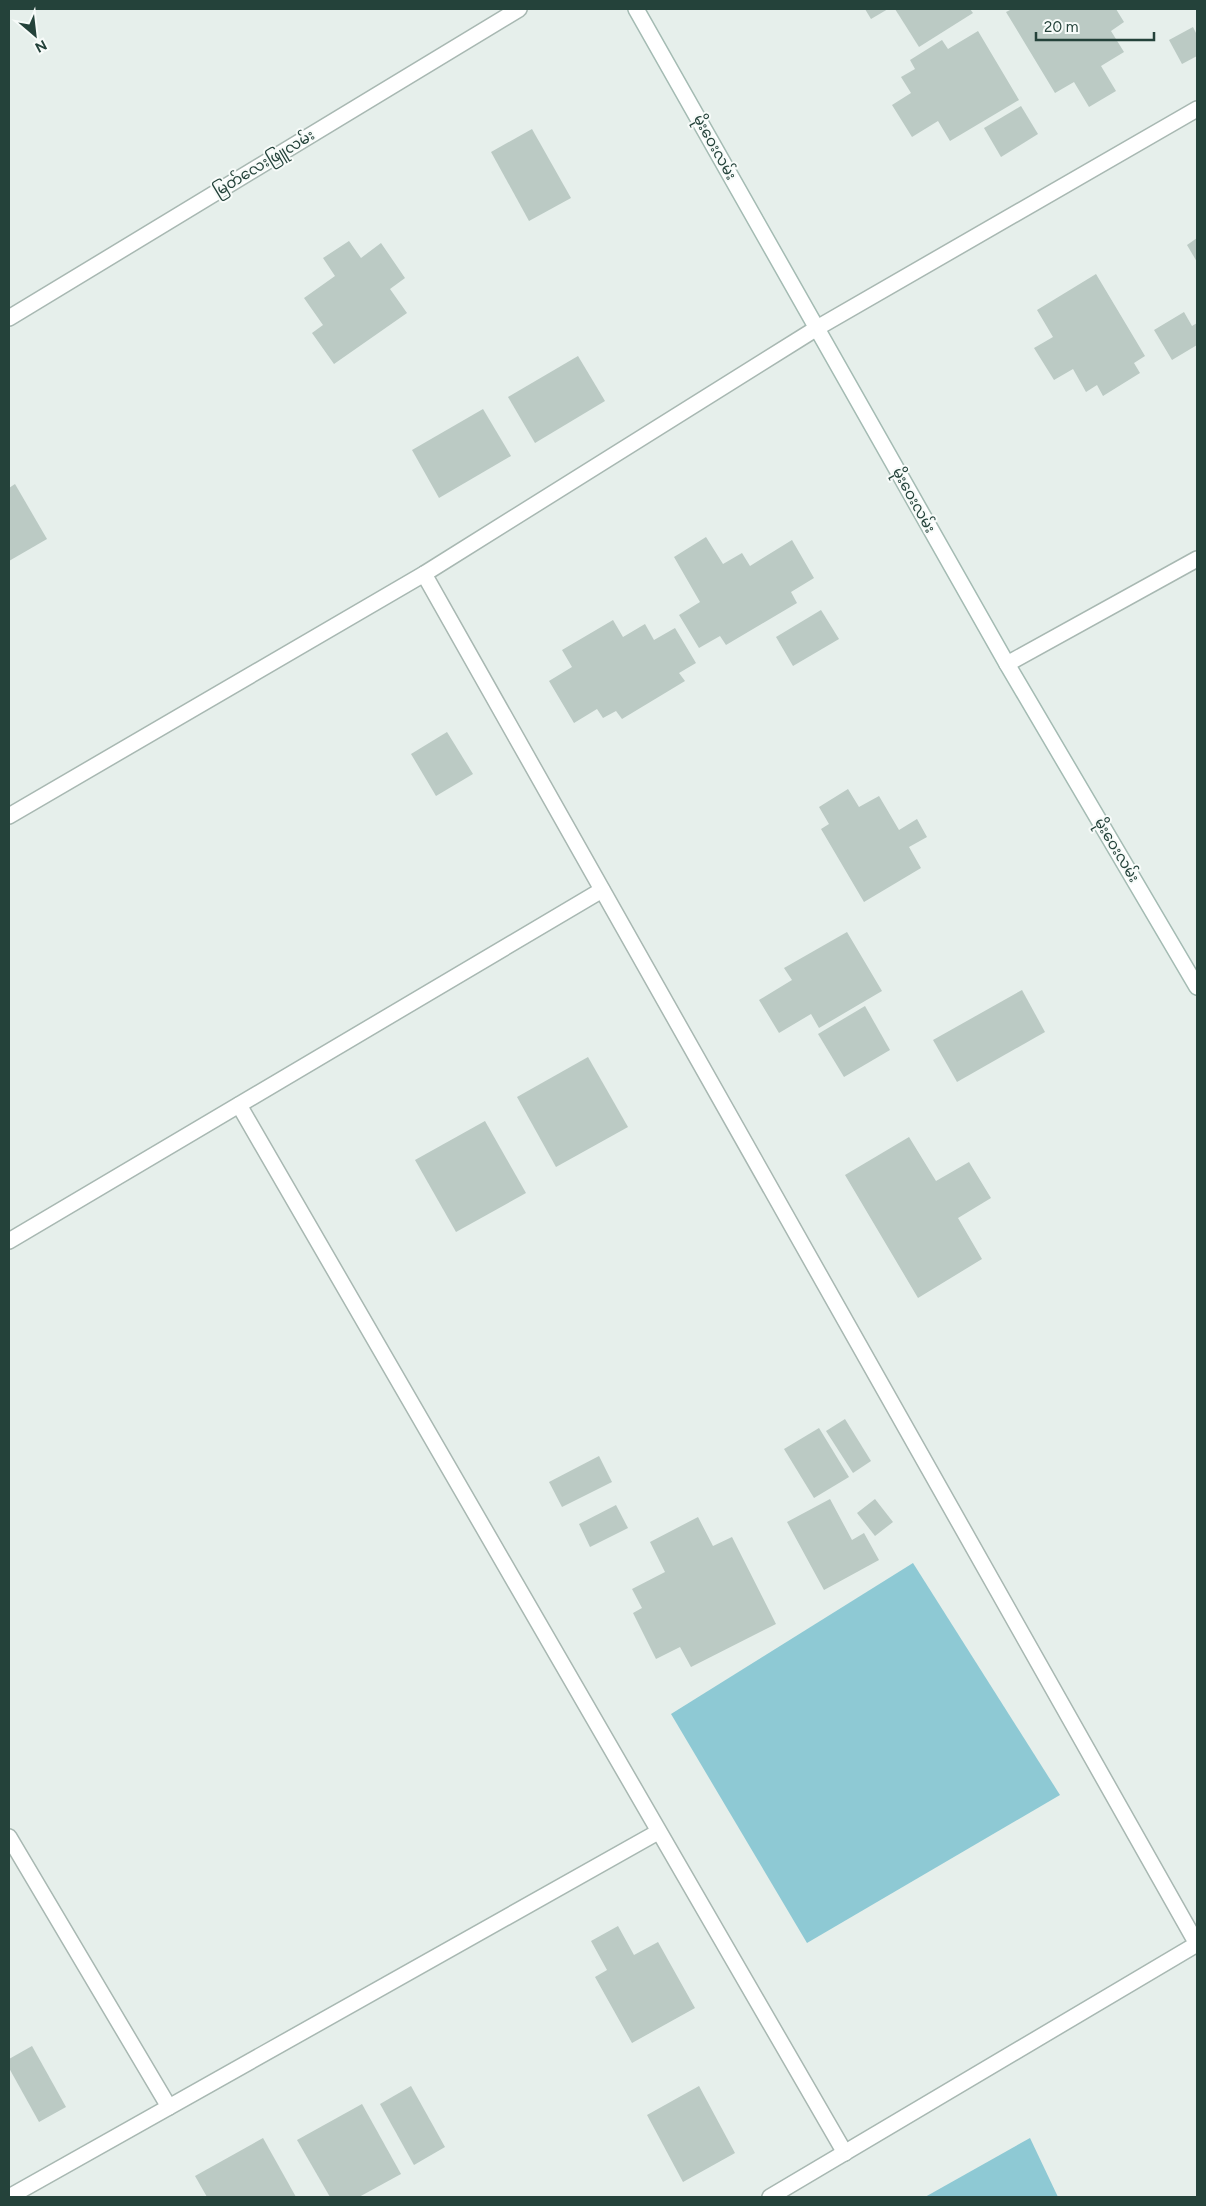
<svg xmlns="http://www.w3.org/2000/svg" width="1206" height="2206" font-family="Figtree,'Noto Sans Myanmar',sans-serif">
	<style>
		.water { fill: #8ec9d4 }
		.building { fill: #bbcac4 }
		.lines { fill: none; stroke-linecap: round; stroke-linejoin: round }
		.street-casing { stroke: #a8b8b2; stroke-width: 18 }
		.secondary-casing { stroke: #a4bbb3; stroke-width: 18 }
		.street { stroke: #fff; stroke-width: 15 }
		.secondary { stroke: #fff; stroke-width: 15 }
		.labels { text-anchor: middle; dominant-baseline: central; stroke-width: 4; stroke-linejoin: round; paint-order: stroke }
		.street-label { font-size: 15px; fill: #24423a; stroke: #f7fbf9 }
	</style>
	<rect width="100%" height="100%" fill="#e6efeb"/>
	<!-- water -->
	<g class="water">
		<path d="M913 1563 1060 1795 807 1943 671 1714Z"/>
		<path d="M1030 2138 1058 2197H925Z"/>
	</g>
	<!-- building -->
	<g class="building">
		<path d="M865 9H888L871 19Z"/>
		<path d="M895 9H970L973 13 919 47Z"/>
		<path d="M1012 9H1116L1124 22 1111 31 1124 52 1101 66 1116 91 1089 107 1074 82 1055 93 1006 12Z"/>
		<path d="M1193 27 1197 35V56L1182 64 1169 40Z"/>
		<path d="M978 31 1019 100 950 141 938 121 912 137 892 105 911 93 901 77 915 69 910 60 942 40 948 49Z"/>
		<path d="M1021 106 1038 134 1001 157 984 128Z"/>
		<path d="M532 129 571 198 529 221 491 152Z"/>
		<path d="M1197 238V262L1187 245Z"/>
		<path d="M349 241 361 258 381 243 405 278 390 289 407 313 334 364 312 333 323 325 304 298 335 276 323 258Z"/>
		<path d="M1096 274 1145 356 1134 363 1140 373 1103 396 1097 385 1086 392 1073 369 1054 380 1034 348 1053 337 1037 310Z"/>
		<path d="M1184 312 1192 326 1197 323V345L1172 360 1154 330Z"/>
		<path d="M578 356 605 401 535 443 508 397Z"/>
		<path d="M483 409 511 456 439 498 412 450Z"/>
		<path d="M15 484 47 539 9 561V488Z"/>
		<path d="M706 537 723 564 742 553 750 566 792 540 814 578 791 592 797 603 726 645 720 636 699 648 679 615 700 602 674 557Z"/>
		<path d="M821 610 839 639 793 666 776 637Z"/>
		<path d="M613 620 623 637 645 624 654 640 675 628 696 663 679 673 685 681 622 719 616 711 603 718 597 709 574 723 549 681 572 667 562 650Z"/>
		<path d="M447 732 473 774 436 796 411 754Z"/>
		<path d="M848 789 859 807 879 796 899 830 917 819 927 837 909 847 921 868 864 902 821 829 829 824 819 807Z"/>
		<path d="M847 932 882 991 819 1028 811 1014 779 1033 759 1000 792 980 784 968Z"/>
		<path d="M1022 990 1045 1032 957 1082 933 1040Z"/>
		<path d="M865 1006 890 1050 844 1077 818 1034Z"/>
		<path d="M588 1057 628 1127 556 1167 517 1097Z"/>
		<path d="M485 1121 526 1193 456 1232 415 1160Z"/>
		<path d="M909 1137 936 1181 969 1162 991 1198 958 1218 982 1259 918 1298 845 1175Z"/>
		<path d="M845 1419 871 1461 853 1473 826 1431Z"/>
		<path d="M819 1428 849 1477 814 1498 784 1449Z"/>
		<path d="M599 1456 612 1482 562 1507 549 1482Z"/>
		<path d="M830 1499 852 1540 864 1533 879 1560 824 1590 787 1522Z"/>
		<path d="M875 1499 893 1522 875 1536 857 1513Z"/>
		<path d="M616 1505 628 1528 590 1547 579 1524Z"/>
		<path d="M698 1517 713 1546 732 1537 776 1624 691 1667 680 1647 656 1659 633 1613 642 1608 632 1589 665 1572 650 1542Z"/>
		<path d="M618 1926 634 1955 658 1942 695 2008 632 2043 595 1977 607 1970 591 1941Z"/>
		<path d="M32 2046 66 2107 39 2122 9 2068V2059Z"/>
		<path d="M411 2086 445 2147 414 2165 380 2104Z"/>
		<path d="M699 2086 735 2153 683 2182 647 2115Z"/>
		<path d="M362 2104 401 2174 359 2197H330L297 2140Z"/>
		<path d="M263 2138 296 2197H207L195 2176Z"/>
	</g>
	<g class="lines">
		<!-- street casing -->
		<g class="street-casing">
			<g id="street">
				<path d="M9 318 519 9"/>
				<path d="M424 574 1197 1944"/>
				<path d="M1007 664 1197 559"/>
				<path d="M9 816 424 574 817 328 1197 109"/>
				<path d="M239 1105 845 2153"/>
				<path d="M9 1241 602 890"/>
				<path d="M9 1837 169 2107"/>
				<path d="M9 2197 658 1832"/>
				<path d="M770 2197 1197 1944"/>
			</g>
		</g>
		<!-- secondary casing -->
		<g class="secondary-casing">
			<path id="secondary" d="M636 9 1007 664 1197 987"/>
		</g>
		<!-- street -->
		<use href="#street" class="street"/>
		<!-- secondary -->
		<use href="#secondary" class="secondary"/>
	</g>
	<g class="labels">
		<!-- street labels -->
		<g class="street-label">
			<text transform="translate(715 147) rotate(61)">မိုးဝေးလမ်း</text>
			<text transform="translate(264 163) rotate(-31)">မြတ်လေးဖြူလမ်း</text>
			<text transform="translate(914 500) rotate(61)">မိုးဝေးလမ်း</text>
			<text transform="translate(1117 850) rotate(59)">မိုးဝေးလမ်း</text>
		</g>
	</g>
	<!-- border -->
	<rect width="1206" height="2206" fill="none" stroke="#24423a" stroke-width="20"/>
	<!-- north arrow -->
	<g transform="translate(35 35) rotate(152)" stroke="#f7fbf9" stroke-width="4" paint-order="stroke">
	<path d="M0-4L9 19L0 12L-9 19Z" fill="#24423a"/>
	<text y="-8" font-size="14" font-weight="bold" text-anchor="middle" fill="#24423a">N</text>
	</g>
	<!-- scale -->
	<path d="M1036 32v8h118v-8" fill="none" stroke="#24423a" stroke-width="2.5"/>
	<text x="1044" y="32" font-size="15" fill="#24423a" stroke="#f7fbf9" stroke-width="4" paint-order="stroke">20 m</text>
</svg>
